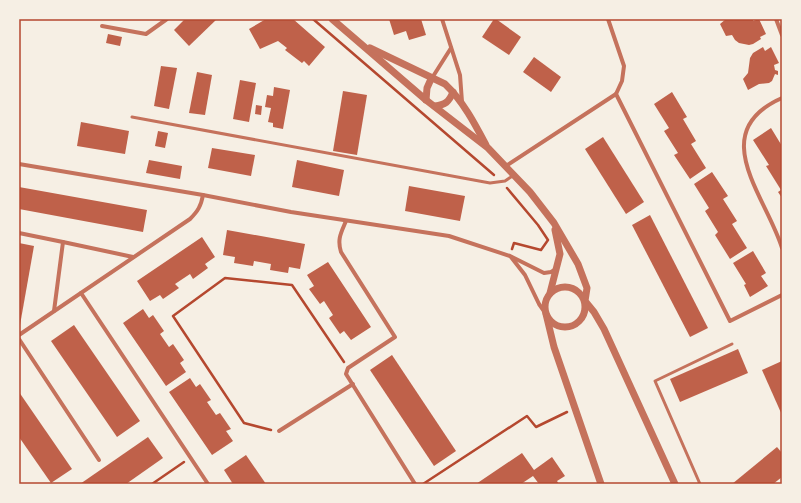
<svg xmlns="http://www.w3.org/2000/svg" width="801" height="503" font-family="Rubik,sans-serif">
	<style>
		.building { fill: #bf614a }
		.lines { fill: none; stroke-linecap: round; stroke-linejoin: round }
		.path { stroke: #b5482f; stroke-width: 2.5 }
		.service { stroke: #c5725c; stroke-width: 3 }
		.minor { stroke: #c5725c; stroke-width: 4 }
		.tertiary { stroke: #c5725c; stroke-width: 7 }
		.neatline { fill: none; stroke: #b5482f; stroke-width: 1.5 }
	</style>
	<rect width="100%" height="100%" fill="#f6efe4"/>
	<!-- building -->
	<g class="building">
		<path d="M185 19H217L189 46 174 30Z"/>
		<path d="M266 19H293L325 47 309 66 304 61 302 63 285 50 287 48 278 41 260 49 249 29Z"/>
		<path d="M389 19H421L426 35 409 40 406 31 394 35Z"/>
		<path d="M494 19H496L521 37 509 55 482 37Z"/>
		<path d="M726 19H753V21L759 19 766 34 760 37 761 39 753 44 749 45 739 43 735 40 732 35 726 36 720 24Z"/>
		<path d="M108 34 122 37 120 46 106 43Z"/>
		<path d="M763 47 765 51 771 47 779 63 774 65 775 70 778 71V75L775 74 772 81 769 83 759 84 748 90 743 79 748 73 750 58 753 53Z"/>
		<path d="M534 57 561 77 551 92 523 72Z"/>
		<path d="M161 66 177 68 169 109 154 106Z"/>
		<path d="M197 72 212 75 205 115 189 113Z"/>
		<path d="M240 80 256 83 249 122 233 119Z"/>
		<path d="M274 87 290 90 283 129 273 127V123L268 122 271 108 265 107 267 95 273 96Z"/>
		<path d="M343 91 367 95 357 155 333 151Z"/>
		<path d="M672 92 687 117 683 119 696 141 691 144 706 168 690 179 674 155 678 153 664 131 669 128 654 104Z"/>
		<path d="M256 105 262 106 261 115 255 114Z"/>
		<path d="M81 122 129 131 125 154 77 146Z"/>
		<path d="M771 128 782 146V198L778 192 781 190 766 166 769 165 753 140Z"/>
		<path d="M158 131 168 133 165 148 155 146Z"/>
		<path d="M603 137 644 202 626 214 585 149Z"/>
		<path d="M212 148 255 155 251 176 208 168Z"/>
		<path d="M149 160 182 166 180 179 146 173Z"/>
		<path d="M297 160 344 170 339 196 292 187Z"/>
		<path d="M712 172 728 196 723 199 737 221 732 224 747 248 730 259 715 235 718 232 705 211 709 208 694 184Z"/>
		<path d="M409 186 465 196 460 221 405 211Z"/>
		<path d="M19 187 147 210 143 232 19 209Z"/>
		<path d="M650 215 708 328 690 337 632 225Z"/>
		<path d="M227 230 305 244 300 269 289 267 288 273 270 270 271 264 254 261 253 266 234 263 235 257 223 255Z"/>
		<path d="M202 237 215 257 205 264 208 268 193 279 190 274 175 284 179 288 163 299 160 295 150 301 137 281Z"/>
		<path d="M19 243 34 246 20 325H19Z"/>
		<path d="M753 251 766 273 761 276 768 286 750 297 744 285 746 284 733 263Z"/>
		<path d="M328 262 371 327 351 340 344 331 340 334 329 318 333 315 324 301 320 304 309 289 314 286 307 275Z"/>
		<path d="M143 309 149 318 153 315 164 331 160 334 169 347 173 344 184 360 180 363 186 372 166 386 123 323Z"/>
		<path d="M74 325 140 421 117 437 51 341Z"/>
		<path d="M738 349 748 373 680 402 670 379Z"/>
		<path d="M392 355 456 451 434 466 370 370Z"/>
		<path d="M782 361V415L762 370Z"/>
		<path d="M190 378 196 387 200 384 211 400 207 402 216 415 220 413 231 429 226 431 233 441 212 455 169 392Z"/>
		<path d="M19 392 72 469 51 483 19 437Z"/>
		<path d="M148 437 163 458 126 484H80Z"/>
		<path d="M777 447 782 453V477L773 484H732Z"/>
		<path d="M522 453 534 470 552 457 565 476 557 481 559 484H539L533 476 521 484H476Z"/>
		<path d="M246 455 266 484H233L224 470Z"/>
	</g>
	<g class="lines">
		<!-- path -->
		<g class="path">
			<path d="M313 19 494 175"/>
			<path d="M507 188 538 225 548 240 541 250 514 243 512 249"/>
			<path d="M271 430 244 423 173 316 225 278 292 285 344 362"/>
			<path d="M152 484 184 462"/>
			<path d="M423 484 527 416 536 427 567 412"/>
		</g>
		<!-- service -->
		<g class="service">
			<path d="M132 117 490 183 505 181 514 175"/>
			<path d="M700 484 655 381 732 344"/>
		</g>
		<!-- minor -->
		<g class="minor">
			<path d="M442 19 460 75 462 102"/>
			<path d="M608 19 624 66 622 81 616 94"/>
			<path d="M776 19 782 35"/>
			<path d="M102 26 146 34 167 19"/>
			<path d="M432 78 451 48"/>
			<path d="M782 98C705 132 766 196 782 248"/>
			<path d="M19 164 203 195 291 212 449 236 510 256 544 273 551 272 556 269"/>
			<path d="M506 166 616 94 730 321 782 295"/>
			<path d="M346 221C341 233 337 239 341 252L395 337 348 368 346 374 415 484"/>
			<path d="M19 233 63 242"/>
			<path d="M511 257 525 275 539 304 546 314"/>
			<path d="M81 293 208 484"/>
			<path d="M54 311 63 242 133 257"/>
			<path d="M19 335 190 219C198 211 201 206 203 195"/>
			<path d="M19 339 99 460"/>
			<path d="M279 431 353 384"/>
		</g>
		<!-- tertiary -->
		<g class="tertiary">
			<path d="M332 19 426 100 488 148 530 192 554 223 578 264 587 288 585 301 594 312 604 329 675 484"/>
			<path d="M370 48 445 84C463 101 475 124 486 145"/>
			<path d="M426 100 427 88 431 79"/>
			<path d="M435 106C445 105 449 102 453 92"/>
			<circle cx="565" cy="307" r="20"/>
			<path d="M550 293 560 254 555 230"/>
			<path d="M546 314 554 347 601 484"/>
		</g>
	</g>
	<!-- border -->
	<rect width="801" height="503" fill="none" stroke="#f6efe4" stroke-width="40"/>
	<rect x="20" y="20" width="761" height="463" class="neatline"/>
</svg>
